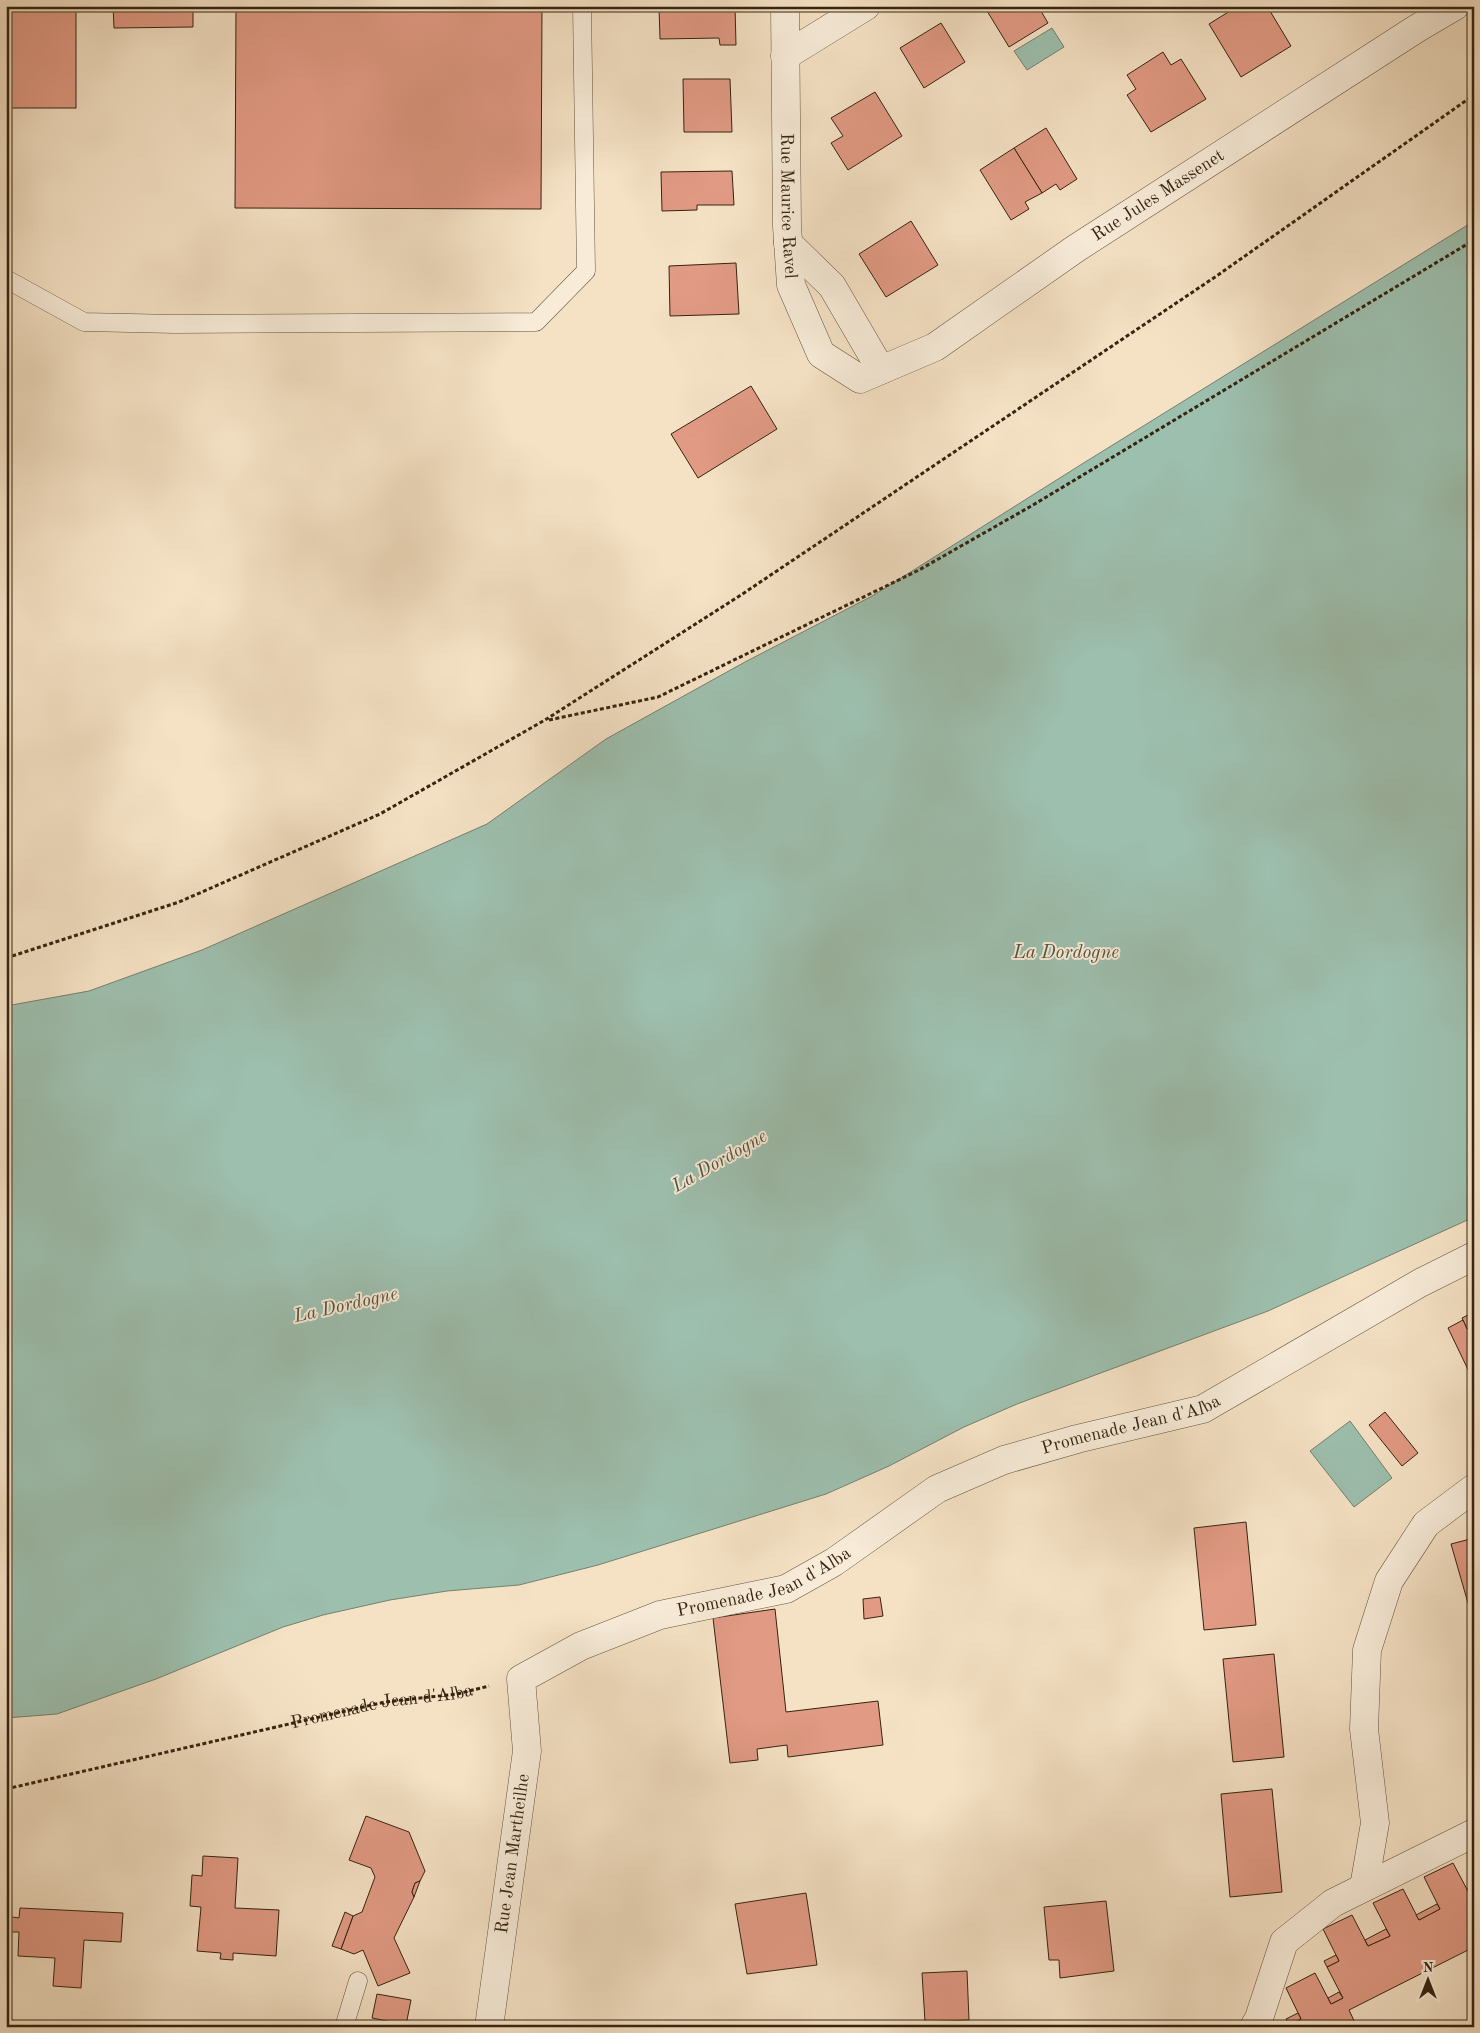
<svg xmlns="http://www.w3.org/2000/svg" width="1480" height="2033" font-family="'Old Standard TT',serif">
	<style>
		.water { fill: #9dbfae; stroke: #74816f }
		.building { fill: #e19a84; stroke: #362410 }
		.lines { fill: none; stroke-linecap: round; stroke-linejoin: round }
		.service-casing { stroke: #66543d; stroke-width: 19 }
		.minor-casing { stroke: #66543d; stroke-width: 29 }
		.path { stroke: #362410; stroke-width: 3; stroke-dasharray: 4 2.5; stroke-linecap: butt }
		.service { stroke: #f8ecd9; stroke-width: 18 }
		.minor { stroke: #f8ecd9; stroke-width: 28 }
		.labels { text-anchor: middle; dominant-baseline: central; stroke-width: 4; stroke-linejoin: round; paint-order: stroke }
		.street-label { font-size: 18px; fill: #362410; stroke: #f8ecd9 }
		.water-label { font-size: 19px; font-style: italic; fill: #55523f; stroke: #f8ecd9 }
	</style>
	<rect width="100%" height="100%" fill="#f5e2c5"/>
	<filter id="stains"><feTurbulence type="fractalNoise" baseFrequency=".004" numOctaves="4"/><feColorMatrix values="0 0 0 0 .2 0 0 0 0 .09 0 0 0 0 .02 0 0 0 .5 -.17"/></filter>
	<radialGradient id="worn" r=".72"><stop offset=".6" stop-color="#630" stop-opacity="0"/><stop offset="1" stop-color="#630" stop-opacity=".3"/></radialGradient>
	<!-- water -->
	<g class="water">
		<path d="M1052 28 1064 47 1027 70 1014 51Z"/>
		<path d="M1474 221V1217L1268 1311 1017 1404 964 1427 889 1466 826 1494 598 1565 519 1585 447 1591 390 1600 323 1615 283 1627 156 1679 57 1714 6 1718V1006L89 991 202 950 487 824 606 739 745 662 874 595 1082 464Z"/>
		<path d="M1350 1421 1392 1478 1354 1507 1310 1451Z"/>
	</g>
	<!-- building -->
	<g class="building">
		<rect x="6" y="6" width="70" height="102"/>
		<path d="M113 6H193V27L114 28Z"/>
		<path d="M236 6H542L541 209 235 208Z"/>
		<path d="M659 6H735L736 45H720L719 38 660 39Z"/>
		<path d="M984 6H1038L1048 23 1009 47Z"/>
		<path d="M1238 6H1267L1291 46 1241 77 1209 24Z"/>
		<path d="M941 23 965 62 924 88 900 48Z"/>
		<path d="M1163 52 1171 65 1181 59 1206 99 1151 132 1127 95 1136 89 1127 75Z"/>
		<path d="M683 79H730L732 132H684Z"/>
		<path d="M875 92 902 136 848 170 831 143 843 136 831 118Z"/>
		<path d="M1046 128 1077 179 1060 190 1056 184 1042 193 1014 148Z"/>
		<path d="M1014 148 1042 193 1025 202 1029 209 1011 220 980 170Z"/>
		<path d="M732 171 734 205H697V210L662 211 661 172Z"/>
		<path d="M911 221 938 265 886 297 859 254Z"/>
		<path d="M736 263 739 314 670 316 669 266Z"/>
		<path d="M751 386 777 429 698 478 671 434Z"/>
		<path d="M1474 1312V1326L1467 1329 1462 1318Z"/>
		<path d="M1463 1320 1467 1329 1474 1326V1382L1448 1328Z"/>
		<path d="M1385 1412 1418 1453 1402 1466 1369 1425Z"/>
		<path d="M1246 1522 1256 1625 1204 1630 1194 1528Z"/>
		<path d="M1474 1538V1624L1451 1544Z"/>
		<path d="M880 1597 883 1616 864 1619 863 1599Z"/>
		<path d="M775 1609 786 1712 878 1701 883 1745 788 1757 787 1745 757 1749 758 1760 730 1763 713 1618Z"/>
		<path d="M1274 1654 1284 1757 1233 1762 1223 1659Z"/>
		<path d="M1272 1789 1282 1892 1230 1897 1221 1794Z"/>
		<path d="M366 1816 409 1832 425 1871 420 1881 415 1883 412 1892 414 1897 394 1938 410 1973 378 1986 363 1950 354 1954 341 1949 353 1916 362 1912 375 1877 371 1868 349 1860Z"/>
		<path d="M203 1856 238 1858 235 1908 279 1910 276 1956 233 1953V1960L220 1959 221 1953 197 1951 201 1907 190 1906 192 1875 202 1876Z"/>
		<path d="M1453 1863 1470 1895 1474 1892V1947L1349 2010 1357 2027H1291L1289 2025 1301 2019 1286 1988 1315 1973 1331 2004 1343 1998 1327 1967 1339 1961 1323 1929 1352 1915 1368 1946 1390 1936 1373 1903 1403 1889 1419 1920 1440 1909 1424 1877Z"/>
		<path d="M420 1881 414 1897 412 1892 415 1883Z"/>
		<path d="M1474 1885V1892L1470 1895 1467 1889Z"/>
		<path d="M806 1893 817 1965 747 1974 735 1904Z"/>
		<path d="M1106 1901 1114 1971 1060 1978 1059 1960H1049L1044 1907Z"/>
		<path d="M1437 1904 1440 1909 1419 1920 1416 1915Z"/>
		<path d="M20 1908 123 1913 121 1942 84 1940 81 1988 53 1986 55 1958 18 1956 19 1932H6V1916L19 1918Z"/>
		<path d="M345 1912 353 1916 341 1949 332 1946Z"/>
		<path d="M1386 1929 1390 1936 1368 1946 1365 1940Z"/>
		<path d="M1336 1955 1339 1961 1327 1967 1324 1961Z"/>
		<path d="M967 1971 969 2020 925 2022 922 1973Z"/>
		<path d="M1339 1992 1343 1998 1331 2004 1328 1998Z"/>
		<path d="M377 1994 411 2000 406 2025 372 2018Z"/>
		<path d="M1298 2013 1301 2019 1289 2025 1286 2019Z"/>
	</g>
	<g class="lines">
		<!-- service casing -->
		<g class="service-casing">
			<g id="service">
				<path d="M6 279 84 322 175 324 536 322 586 271 582 6"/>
				<path d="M344 2027 358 1981"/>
			</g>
		</g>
		<!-- minor casing -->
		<g class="minor-casing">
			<g id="minor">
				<path id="s2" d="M785 6 787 226 791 285 821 354 860 379 935 347 1075 249 1416 29 1455 6"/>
				<path d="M785 56 866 6"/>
				<path d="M788 243 832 286 881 370"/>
				<path d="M1364 1887 1375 1823 1364 1729 1367 1650 1389 1581 1426 1524 1474 1488"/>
				<path id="s3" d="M489 2027 527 1751 521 1679 581 1646 660 1615 786 1589 834 1562 937 1489 1004 1460 1077 1439 1203 1409 1420 1283 1474 1256"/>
				<path d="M1254 2027 1259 2018 1284 1942 1333 1903 1474 1833"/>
			</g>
		</g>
		<!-- path -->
		<g class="path">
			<path d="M549 720 658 697 919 570 1033 505 1474 240"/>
			<path d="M6 958 179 902 380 814 545 720 741 595 1218 275 1474 95"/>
			<path id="s1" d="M6 1789 385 1702 457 1694 489 1686"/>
		</g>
		<!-- service -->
		<use href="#service" class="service"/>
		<!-- minor -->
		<use href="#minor" class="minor"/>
	</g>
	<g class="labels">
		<!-- street labels -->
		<g class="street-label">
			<text stroke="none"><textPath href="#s2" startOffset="752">Rue Jules Massenet</textPath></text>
			<text stroke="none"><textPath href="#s2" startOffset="200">Rue Maurice Ravel</textPath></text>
			<text stroke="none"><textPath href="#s3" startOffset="1019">Promenade Jean d'Alba</textPath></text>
			<text stroke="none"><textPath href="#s3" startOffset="614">Promenade Jean d'Alba</textPath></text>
			<text stroke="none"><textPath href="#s1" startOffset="385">Promenade Jean d'Alba</textPath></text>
			<text stroke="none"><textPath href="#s3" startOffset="175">Rue Jean Martheilhe</textPath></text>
		</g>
		<!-- water labels -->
		<g class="water-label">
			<text x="1066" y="953">La Dordogne</text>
			<text transform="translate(720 1162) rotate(-30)">La Dordogne</text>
			<text transform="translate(346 1306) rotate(-13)">La Dordogne</text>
		</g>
	</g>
	<!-- margin -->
	<rect width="1480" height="2033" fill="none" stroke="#f5e2c5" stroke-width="25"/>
	<rect x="8" y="8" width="1465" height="2018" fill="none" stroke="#362410" stroke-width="2.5"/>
	<rect x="12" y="12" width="1455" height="2008" fill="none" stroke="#362410"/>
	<!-- north arrow -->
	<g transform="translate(1428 1980)" stroke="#f8ecd9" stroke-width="4" paint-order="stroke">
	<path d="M0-4L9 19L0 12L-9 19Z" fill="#362410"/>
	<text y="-8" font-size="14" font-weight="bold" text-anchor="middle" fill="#362410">N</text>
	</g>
	<rect width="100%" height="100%" filter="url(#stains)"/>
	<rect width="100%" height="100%" fill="url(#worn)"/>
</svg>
